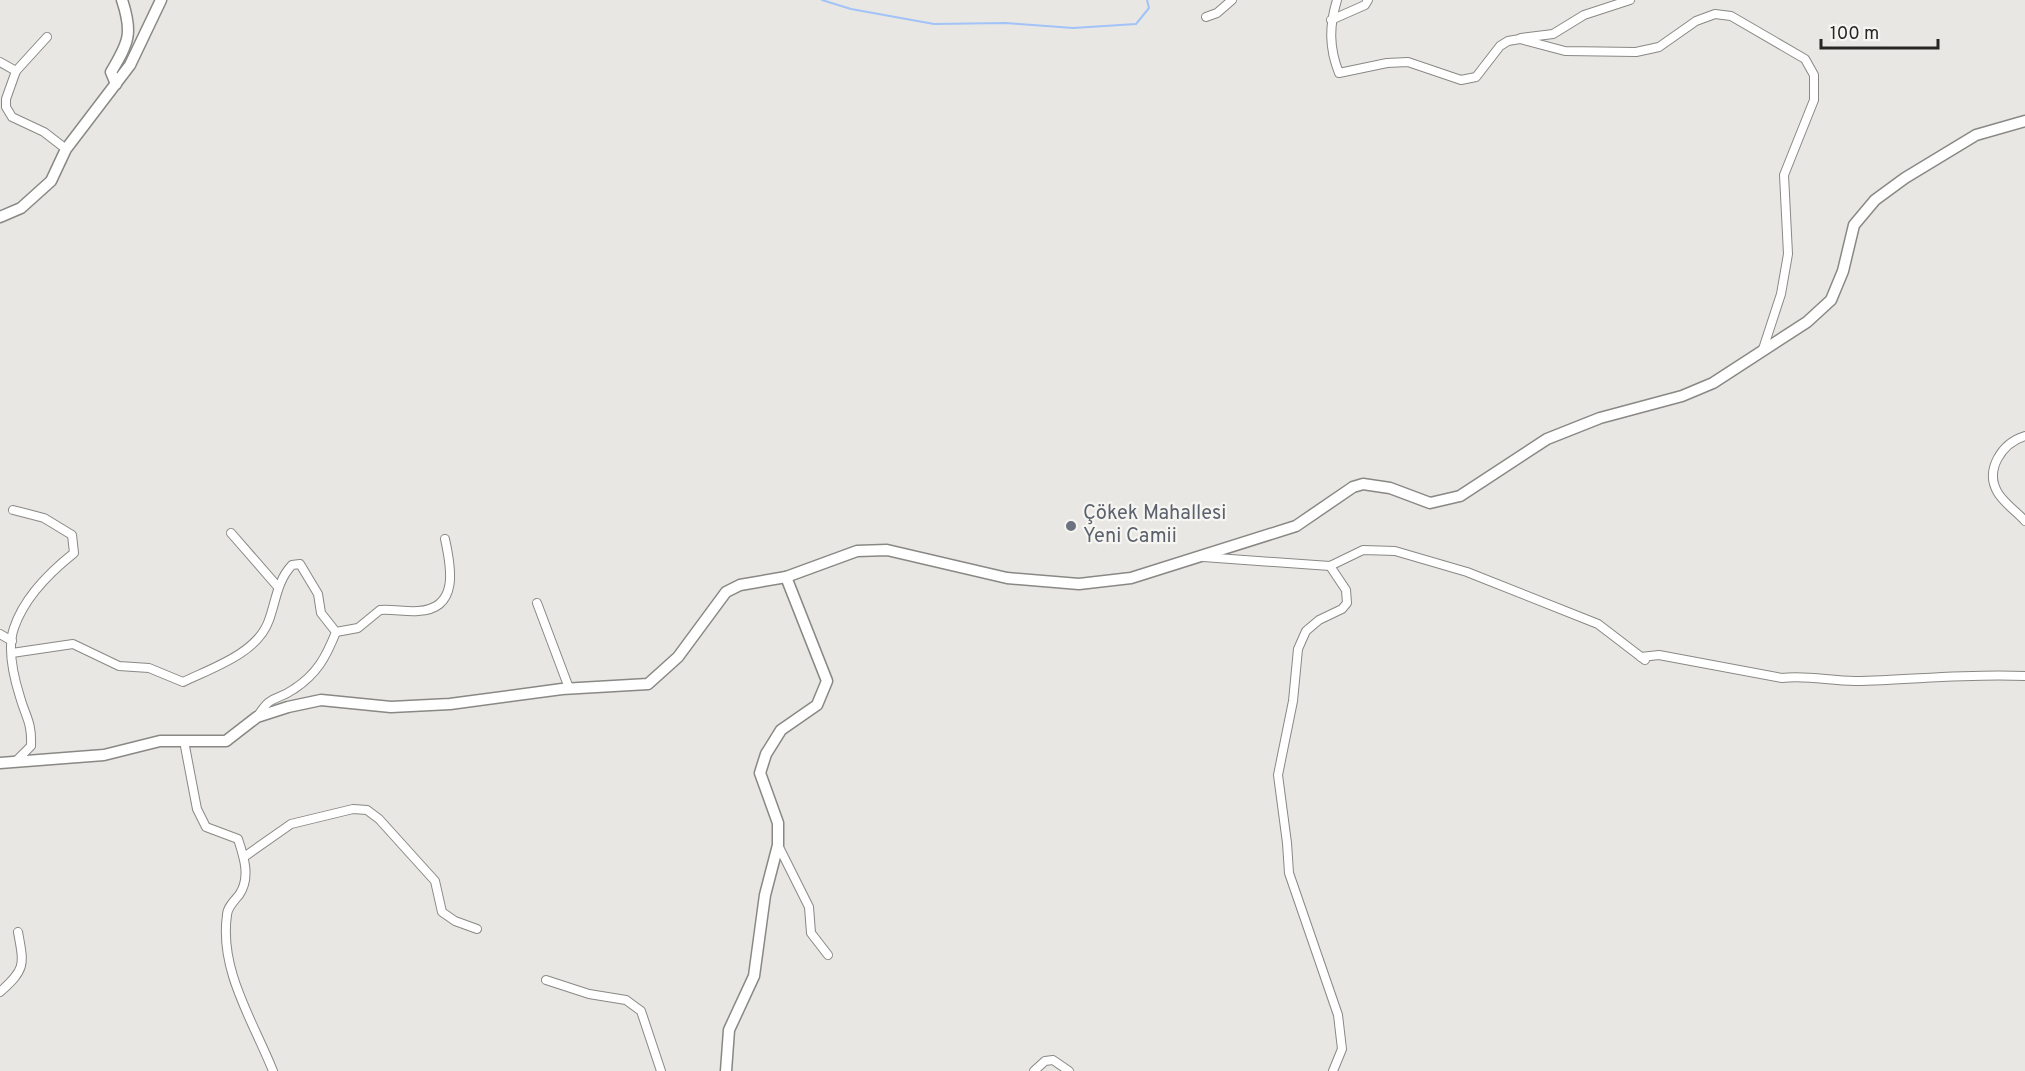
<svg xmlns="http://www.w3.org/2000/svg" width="2025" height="1071" font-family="Overpass,sans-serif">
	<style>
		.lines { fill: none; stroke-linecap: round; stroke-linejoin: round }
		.stream { stroke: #a2c3f7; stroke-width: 2 }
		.minor-casing { stroke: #898884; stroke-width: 10 }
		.tertiary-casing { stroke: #898884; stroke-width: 13 }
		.minor { stroke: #fff; stroke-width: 8 }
		.tertiary { stroke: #fff; stroke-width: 10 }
		.worship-dot { fill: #6b7280; stroke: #f6f5f1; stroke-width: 2 }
		.labels { text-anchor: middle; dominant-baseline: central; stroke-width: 4.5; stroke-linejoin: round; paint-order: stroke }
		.worship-label { font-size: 20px; fill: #5b616d; stroke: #f6f5f1; text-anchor: start }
	</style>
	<rect width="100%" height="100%" fill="#e9e7e4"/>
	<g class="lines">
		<!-- stream -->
		<path class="stream" d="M822 0 851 9 934 24 1006 23 1073 28 1136 24 1149 8 1147 0"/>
		<!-- minor casing -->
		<g class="minor-casing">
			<g id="minor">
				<path d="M1337 0C1329 26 1329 48 1339 73L1387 63 1408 62 1461 80 1476 77 1500 46 1508 41 1520 39 1565 51 1636 52 1659 47 1696 21 1715 14 1731 16 1805 59 1814 75V100L1784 175 1788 254 1781 294 1762 352"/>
				<path d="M1206 17 1217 13 1232 0"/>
				<path d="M1331 20 1365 5 1368 0"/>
				<path d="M1521 38 1553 34 1584 15 1630 0"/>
				<path d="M0 62 16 71 6 99V107L12 117 44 132 66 149"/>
				<path d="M16 71 47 37"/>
				<path d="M2025 436C2002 443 1984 470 1998 493 2004 503 2017 512 2025 521"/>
				<path d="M13 510 44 518 72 535 74 553C50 572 24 598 14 628 7 648 14 678 20 697 26 718 32 722 31 746L15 762"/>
				<path d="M231 533 278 587"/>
				<path d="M1203 557 1330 566 1363 550 1395 551 1467 572 1598 624 1645 660"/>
				<path d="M1330 566 1346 590 1347 603 1342 609 1319 620 1306 631 1298 649 1293 701 1278 775 1287 843 1289 873 1338 1015 1342 1049 1333 1071"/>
				<path d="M537 603 569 688"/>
				<path d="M336 632 358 628 380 610C393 609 406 612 418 611 460 609 451 566 445 539"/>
				<path d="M0 634 12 641"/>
				<path d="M12 653 73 644 119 666 149 668 183 682C212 668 258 653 269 620 276 601 277 581 292 565L300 564 318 594 321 613 336 632C326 657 317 674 294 689 274 703 273 692 257 717"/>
				<path d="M1641 657 1659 655 1782 678C1807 675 1830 681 1855 681 1912 680 1968 673 2025 676"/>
				<path d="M184 741 197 809 206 827 238 839C244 857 251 878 239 895 234 901 227 908 227 915 219 970 253 1021 273 1071"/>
				<path d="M778 845 809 907 811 933 828 955"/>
				<path d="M244 857 291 824 353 809 367 810 379 819 435 881 442 912 455 921 477 929"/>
				<path d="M546 980 589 994 626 1000 641 1011 661 1071"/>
				<path d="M0 992C26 969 24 965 18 932"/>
				<path d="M1034 1071 1045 1061 1053 1060 1069 1071"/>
			</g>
		</g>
		<!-- tertiary casing -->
		<g class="tertiary-casing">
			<g id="tertiary">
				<path d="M116 84 111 72C129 42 133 33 122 0"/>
				<path d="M0 217 21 208 51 181 66 149 130 65 161 0"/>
				<path d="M0 763 104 755 160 741H226L257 717 288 707 321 700 391 707 450 704 562 689 648 684 678 657 726 592 740 585 786 577 857 551 887 550 1007 578 1079 584 1131 578 1296 526 1353 487 1363 484 1390 488 1430 503 1460 496 1547 439 1600 418 1682 396 1713 383 1807 322 1831 300 1843 271 1854 225 1875 200 1905 178 1976 135 2025 121"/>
				<path d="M726 1071 729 1030 754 976 765 895 778 845V823L760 773 766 754 781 730 817 705 827 681 786 577"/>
			</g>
		</g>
		<!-- minor -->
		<use href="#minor" class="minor"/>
		<!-- tertiary -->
		<use href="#tertiary" class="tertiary"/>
	</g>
	<!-- markers -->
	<circle class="worship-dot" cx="1071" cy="526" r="6"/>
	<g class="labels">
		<!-- worship labels -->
		<g class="worship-label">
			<text x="1083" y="514">Çökek Mahallesi<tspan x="1083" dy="23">Yeni Camii</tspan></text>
		</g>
	</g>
	<!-- scale -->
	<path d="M1821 39v9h117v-9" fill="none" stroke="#272625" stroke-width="3"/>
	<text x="1830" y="39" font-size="18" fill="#272625" stroke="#f6f5f1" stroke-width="4.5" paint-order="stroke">100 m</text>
</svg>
